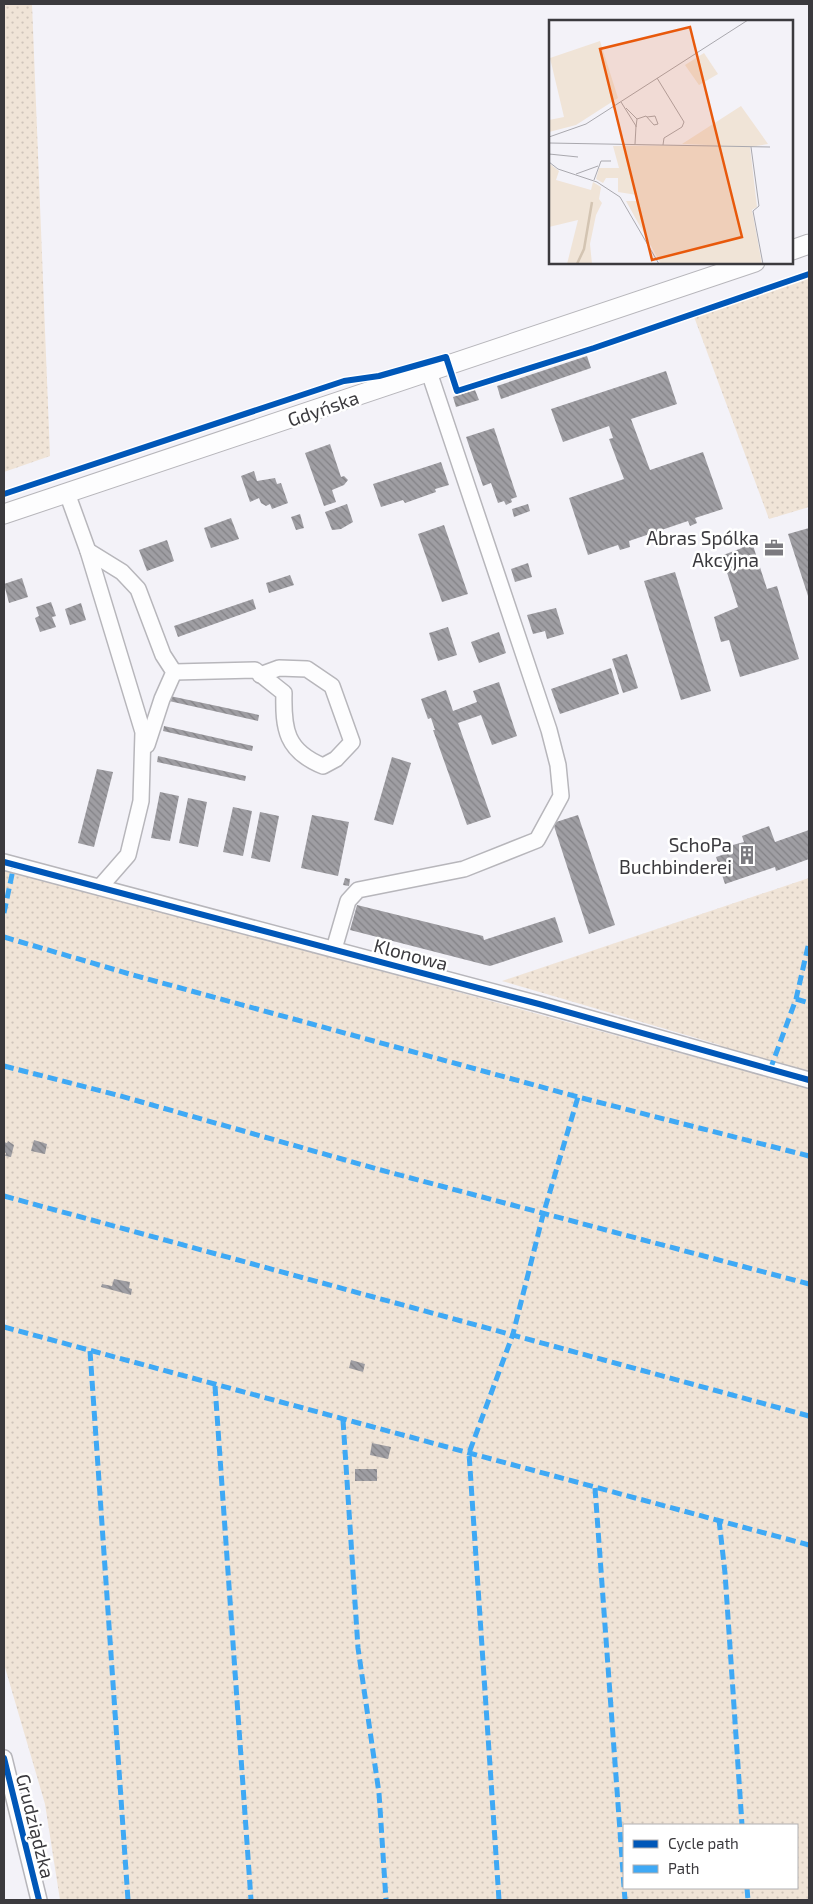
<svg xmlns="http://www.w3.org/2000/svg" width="813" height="1904" font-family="'Exo 2',sans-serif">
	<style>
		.grass { fill: url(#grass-dots); fill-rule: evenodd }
		.building { fill: url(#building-back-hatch) }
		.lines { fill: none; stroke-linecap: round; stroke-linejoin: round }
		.minor-casing { stroke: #b7b6bb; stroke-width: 18 }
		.major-casing { stroke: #b7b6bb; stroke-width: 21 }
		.minor { stroke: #fdfdfe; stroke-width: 15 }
		.major { stroke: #fdfdfe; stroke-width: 19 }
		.quiet { stroke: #3fa9f5; stroke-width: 5; stroke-dasharray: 10 5; stroke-linecap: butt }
		.cycleway-casing { stroke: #fff; stroke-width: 9 }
		.cycleway { stroke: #0057b8; stroke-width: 6 }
		.labels { text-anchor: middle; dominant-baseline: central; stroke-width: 5; stroke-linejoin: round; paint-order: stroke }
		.street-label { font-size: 19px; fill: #3b3a3e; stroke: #fff }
		.poi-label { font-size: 19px; fill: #3b3a3e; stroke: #fff; text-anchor: end }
		.inset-river { fill: none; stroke: #d3c4b2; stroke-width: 2.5 }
		.inset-road { fill: none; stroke: #a9a8ae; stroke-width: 1 }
		.view { fill: #e8590c; fill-opacity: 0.15; stroke: #e8590c; stroke-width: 2.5 }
		.inset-edge { fill: none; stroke: #3b3a3e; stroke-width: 2.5 }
	</style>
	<defs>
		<pattern id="grass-dots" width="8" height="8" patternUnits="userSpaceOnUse" patternTransform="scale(1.25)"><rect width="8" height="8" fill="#f0e4d7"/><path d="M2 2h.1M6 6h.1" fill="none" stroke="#cfc4ba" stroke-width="1.8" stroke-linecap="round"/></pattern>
		<pattern id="building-back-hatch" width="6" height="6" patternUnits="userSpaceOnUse" patternTransform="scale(1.25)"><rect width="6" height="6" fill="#9f9ea3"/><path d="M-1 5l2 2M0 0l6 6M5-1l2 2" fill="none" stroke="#838286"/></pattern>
	</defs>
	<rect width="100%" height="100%" fill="#f3f2f8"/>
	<!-- grass -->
	<g class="grass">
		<path d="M4 4H32L50 456 4 472Z"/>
		<path d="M809 278V507L769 519 693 314Z"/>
		<path d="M4 870 33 875 716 1063 720 1045 502 981 809 878V1900H60L45 1804 4 1664V1331L7 1320 4 1319ZM624 1825H797V1888H624Z"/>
	</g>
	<!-- building -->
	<g class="building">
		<path d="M587 356 591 368 501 399 497 386Z"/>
		<path d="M666 371 677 404 631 419 650 470 703 452 723 509 695 518 697 523 690 526 688 521 629 541 630 547 620 550 618 545 588 555 569 498 624 479 609 439 613 438 609 426 563 442 551 409Z"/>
		<path d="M475 390 479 400 456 407 453 397Z"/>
		<path d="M494 428 517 497 511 499 512 502 506 505 504 501 498 503 491 483 483 486 466 437Z"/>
		<path d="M330 444 341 477 344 476 348 480 344 485 332 490 336 502 324 506 305 453Z"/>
		<path d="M441 462 449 485 435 489 436 492 405 503 403 500 381 507 373 484Z"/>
		<path d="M254 471 257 481 275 478 277 484 281 483 288 503 272 509 270 504 266 506 261 503 259 498 250 502 241 476Z"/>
		<path d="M347 504 353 522 341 529 332 530 325 512Z"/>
		<path d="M528 504 530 511 514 517 512 509Z"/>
		<path d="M300 514 304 528 296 530 291 517Z"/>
		<path d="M231 518 239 539 211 548 204 528Z"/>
		<path d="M444 525 468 594 442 602 418 534Z"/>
		<path d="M809 528V599L788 534Z"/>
		<path d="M749 533 767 589 777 586 799 659 740 677 729 640 721 642 714 617 738 607 724 563 721 564 718 557 742 548 738 536Z"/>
		<path d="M167 540 174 561 147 571 139 550Z"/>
		<path d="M528 563 532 577 515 582 511 569Z"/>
		<path d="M675 572 711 691 681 700 644 581Z"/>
		<path d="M290 575 294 585 269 593 266 583Z"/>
		<path d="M22 578 28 597 9 603 4 584Z"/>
		<path d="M253 599 256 609 178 637 174 626Z"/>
		<path d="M51 602 56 616 52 617 56 627 40 632 35 618 39 616 36 607Z"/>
		<path d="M81 603 86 620 70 625 65 609Z"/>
		<path d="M556 608 564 634 547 639 545 631 533 634 527 615Z"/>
		<path d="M448 627 457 655 438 661 429 633Z"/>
		<path d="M499 632 506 653 479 663 471 642Z"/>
		<path d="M627 654 638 688 623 693 612 659Z"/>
		<path d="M611 668 619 694 560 714 551 689Z"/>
		<path d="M499 682 517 736 492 745 481 715 458 723 491 817 467 825 433 730H435L431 718 428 719 421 699 446 690 453 711 477 702 473 691Z"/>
		<path d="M170 696 259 715 258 721 169 701Z"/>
		<path d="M164 726 253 746 252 751 163 731Z"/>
		<path d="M158 756 246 776 245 781 157 762Z"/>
		<path d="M392 757 411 763 393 825 374 820Z"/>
		<path d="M97 769 113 772 94 847 78 843Z"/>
		<path d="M160 792 179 796 170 841 151 838Z"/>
		<path d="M188 798 207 802 198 847 179 843Z"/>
		<path d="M233 807 252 811 243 856 223 852Z"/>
		<path d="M260 812 279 816 270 862 251 858Z"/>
		<path d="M312 815 349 822 338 876 301 868Z"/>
		<path d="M578 815 615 925 589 934 553 823Z"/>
		<path d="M769 826 775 842 809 830V859L776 871 775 867 725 884 716 857 731 852 729 846 744 842 742 836Z"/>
		<path d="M345 878 350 879 349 886 343 885Z"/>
		<path d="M357 905 483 936 484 940 555 917 563 942 490 966 350 930Z"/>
		<path d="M34 1140 47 1144 45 1154 31 1151Z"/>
		<path d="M8 1141 14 1145 11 1157 5 1156 6 1153 4 1152V1142L7 1143Z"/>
		<path d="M114 1279 130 1282 129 1288 132 1289 131 1295 101 1287 102 1284 112 1286Z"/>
		<path d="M351 1360 365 1364 363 1372 349 1368Z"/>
		<path d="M372 1443 391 1447 388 1459 370 1455Z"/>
		<rect x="355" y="1469" width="22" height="12"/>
	</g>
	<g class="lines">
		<!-- minor casing -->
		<g class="minor-casing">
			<g id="minor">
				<path d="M67 493 88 551 143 732 141 801 128 855 100 887"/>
				<path d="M88 551 122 572 138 589 163 655 174 672 162 699 147 745"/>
				<path d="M174 672 255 670 284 693C283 729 286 751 323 766L336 759 352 742 332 686 307 669 279 668 260 675"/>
				<path d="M4 862 539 1004 809 1080"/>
				<path d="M334 949 348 901 358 890 464 869 537 840 561 796 558 765 549 730 429 372"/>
				<path d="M4 1758 39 1900"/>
			</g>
		</g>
		<!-- major casing -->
		<g class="major-casing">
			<g id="major">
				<path d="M792 250 809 244"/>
				<path d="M4 514 755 262"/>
			</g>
		</g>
		<!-- minor -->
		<use href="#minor" class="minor"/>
		<!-- major -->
		<use href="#major" class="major"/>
		<!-- quiet -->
		<g class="quiet">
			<path d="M4 913 14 865"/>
			<path d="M4 937 133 975 578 1097 809 1156"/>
			<path d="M796 999 809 1003"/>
			<path d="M4 1066 117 1095 377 1169 809 1284"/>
			<path d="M770 1070 796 999 809 942"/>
			<path d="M4 1196 809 1416"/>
			<path d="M4 1327 809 1545"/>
			<path d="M90 1351 128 1900"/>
			<path d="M215 1386 251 1900"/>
			<path d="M343 1420 358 1648 379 1793 386 1900"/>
			<path d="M595 1488 625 1900"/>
			<path d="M719 1520 725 1573 742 1825"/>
			<path d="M747 1888 748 1900"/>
			<path d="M499 1900 469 1453 513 1334 543 1215 578 1097"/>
		</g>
		<!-- cycleway casing -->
		<g class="cycleway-casing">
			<g id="cycleway">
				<path d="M4 494 344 381 379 376 446 357 457 391 594 348 809 274"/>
				<path d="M4 862 539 1004 809 1080"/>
				<path d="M4 1758 39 1900"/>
			</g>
		</g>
		<!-- cycleway -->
		<use href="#cycleway" class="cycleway"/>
	</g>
	<!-- icons -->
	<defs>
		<g id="office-bare" transform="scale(1.5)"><path d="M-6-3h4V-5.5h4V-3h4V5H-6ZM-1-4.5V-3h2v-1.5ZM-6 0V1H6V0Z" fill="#7b7a7f" stroke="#fff" stroke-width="2.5" paint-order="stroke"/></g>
		<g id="building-bare" transform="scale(1.5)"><path d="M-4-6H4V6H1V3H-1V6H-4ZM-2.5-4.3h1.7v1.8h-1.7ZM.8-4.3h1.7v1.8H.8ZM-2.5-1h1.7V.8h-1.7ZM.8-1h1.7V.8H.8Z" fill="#7b7a7f" stroke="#fff" stroke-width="2.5" paint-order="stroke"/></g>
	</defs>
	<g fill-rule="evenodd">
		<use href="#office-bare" x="774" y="548"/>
		<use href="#building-bare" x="747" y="855"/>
	</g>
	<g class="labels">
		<!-- street labels -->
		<g class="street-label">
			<text transform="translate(323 408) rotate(-19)">Gdyńska</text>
			<text transform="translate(411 954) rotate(15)">Klonowa</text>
			<text transform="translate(36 1826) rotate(76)">Grudziądzka</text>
		</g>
		<!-- poi labels -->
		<g class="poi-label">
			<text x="759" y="537">Abras Spólka<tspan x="759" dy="22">Akcyjna</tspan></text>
			<text x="732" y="844">SchoPa<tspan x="732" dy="22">Buchbinderei</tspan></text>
		</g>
	</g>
	<!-- overview -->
	<g transform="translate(549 20)">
		<rect width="244" height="244" fill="#f3f2f8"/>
		<path d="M51 21 69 78 27 105 0 112V100L15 97 1 38ZM155 33 169 54 150 65 136 45ZM192 86 219 124 201 127 208 187 203 190 213 244H112L77 181H87L88 175 69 172V158H57L54 163 47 159 50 148H70L64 126 159 125 133 124ZM1 144 10 151 7 160 42 170 44 162 52 167 50 179 53 183 47 195 41 224 43 244H18L29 200 0 207Z" fill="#f0e4d7"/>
		<path class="inset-river" d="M28 244 35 229 43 182"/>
		<path class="inset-road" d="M108 58 135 102 133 107 115 118 114 125M72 82 87 106 86 124M77 88 88 99 87 107M88 99 97 96 105 105 109 104 106 96 98 97M0 117 37 104 199 0M0 123 221 127M202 127 210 186 204 191 214 244M0 134 29 137M0 142 9 149 48 162 71 177 110 244M27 154 49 146M45 160 52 141H62"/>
		<path class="view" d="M141 7 193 217 103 240 51 29Z"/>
		<rect width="244" height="244" class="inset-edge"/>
	</g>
	<!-- border -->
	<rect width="813" height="1904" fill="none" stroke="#3b3a3e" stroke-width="10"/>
	<!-- legend -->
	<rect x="623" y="1824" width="175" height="65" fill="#ffffff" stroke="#b1b0b2"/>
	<rect x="633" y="1840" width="25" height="8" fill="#0057b8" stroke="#b1b0b2"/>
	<text x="668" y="1849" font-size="15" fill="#3b3a3e">Cycle path</text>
	<rect x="633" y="1865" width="25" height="8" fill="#3fa9f5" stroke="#b1b0b2"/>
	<text x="668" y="1874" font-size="15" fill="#3b3a3e">Path</text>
</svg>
